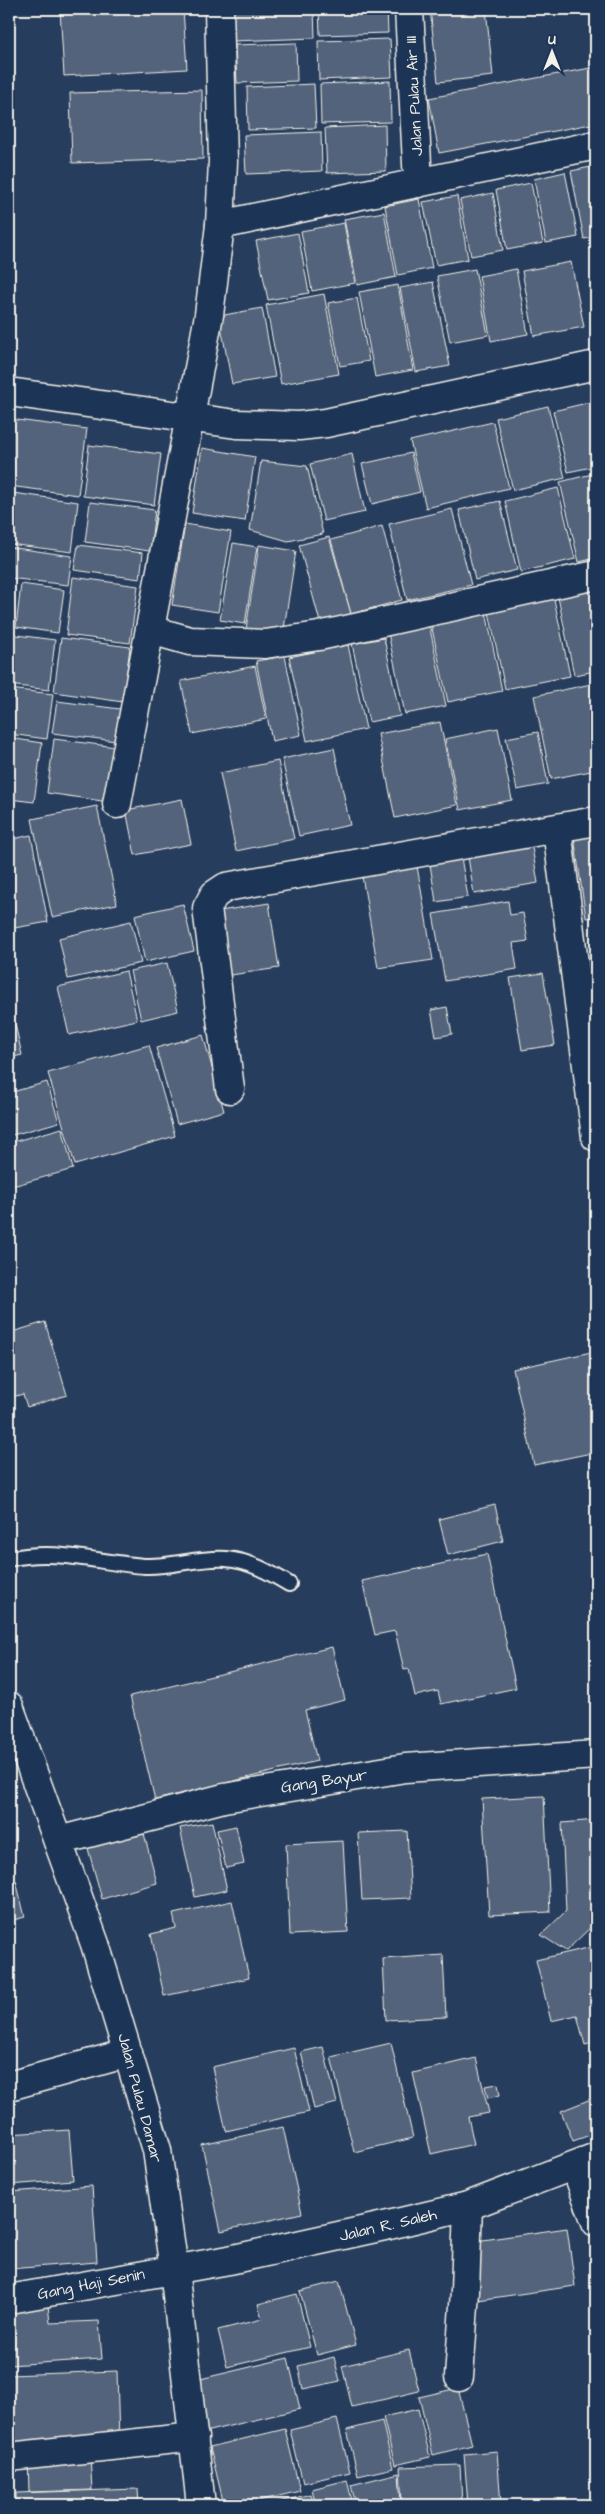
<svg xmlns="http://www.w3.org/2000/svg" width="605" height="2514" font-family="'Architects Daughter',sans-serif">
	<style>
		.building { fill: #52647b; stroke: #f4f1e8 }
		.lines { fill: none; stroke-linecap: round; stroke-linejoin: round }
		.lane-casing { stroke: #f4f1e8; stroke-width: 18 }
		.street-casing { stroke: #f4f1e8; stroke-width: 31 }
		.secondary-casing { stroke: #f4f1e8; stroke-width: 31 }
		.lane { stroke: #1d3557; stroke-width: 14 }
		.street { stroke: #1d3557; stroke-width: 28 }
		.secondary { stroke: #1d3557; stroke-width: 28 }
		.labels { text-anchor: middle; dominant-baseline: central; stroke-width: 5; stroke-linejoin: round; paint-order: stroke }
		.street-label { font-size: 16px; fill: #f4f1e8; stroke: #1d3557 }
	</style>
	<rect width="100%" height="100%" fill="#263d5d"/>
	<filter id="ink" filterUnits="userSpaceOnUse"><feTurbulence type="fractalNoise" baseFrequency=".02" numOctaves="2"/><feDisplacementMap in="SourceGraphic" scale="10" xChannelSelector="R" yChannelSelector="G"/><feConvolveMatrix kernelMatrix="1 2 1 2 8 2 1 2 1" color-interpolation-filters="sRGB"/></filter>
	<g filter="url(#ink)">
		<!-- building -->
		<g class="building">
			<path d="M60 9H183L187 69 64 76Z"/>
			<path d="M232 9H314L315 38 233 41Z"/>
			<path d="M319 9H387L388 33 320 35Z"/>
			<path d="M430 9H486L493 76 438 82Z"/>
			<path d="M390 39 392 77 319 80 318 41Z"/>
			<path d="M296 43 297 81 237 83 235 45Z"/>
			<path d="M596 67V123L439 153 429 98Z"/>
			<path d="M390 81 391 122 321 124 320 84Z"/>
			<path d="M314 84 316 128 248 130 247 87Z"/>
			<path d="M202 90 203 159 72 163 70 93Z"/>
			<path d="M385 125 386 171 327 173 325 128Z"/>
			<path d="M321 132 322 171 246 174 244 135Z"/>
			<path d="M596 166V237L584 239 571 171Z"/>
			<path d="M565 172 578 237 546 243 534 179Z"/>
			<path d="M531 183 543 243 507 250 496 190Z"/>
			<path d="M493 193 503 250 471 256 460 200Z"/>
			<path d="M457 196 468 259 436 265 423 202Z"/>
			<path d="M419 199 432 268 398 275 385 206Z"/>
			<path d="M384 212 396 277 357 285 344 219Z"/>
			<path d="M344 223 355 283 312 291 301 231Z"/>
			<path d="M298 233 309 293 268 300 256 241Z"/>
			<path d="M571 262 584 327 534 336 522 271Z"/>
			<path d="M475 269 488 335 450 342 437 276Z"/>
			<path d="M516 269 528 334 491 341 479 276Z"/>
			<path d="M433 282 450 366 416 372 400 288Z"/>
			<path d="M398 285 413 370 375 377 359 292Z"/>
			<path d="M324 294 339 374 281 384 266 305Z"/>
			<path d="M357 298 369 361 340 366 328 303Z"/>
			<path d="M262 308 275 377 232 384 219 316Z"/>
			<path d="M595 401 596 466 568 472 553 411Z"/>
			<path d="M548 406 565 478 513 490 496 418Z"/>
			<path d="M9 419 87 429 78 495 9 486Z"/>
			<path d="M493 422 509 488 426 508 410 441Z"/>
			<path d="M89 445 161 454 154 505 83 496Z"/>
			<path d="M202 448 255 457 245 521 192 513Z"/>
			<path d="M411 453 420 492 372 504 362 464Z"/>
			<path d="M352 454 365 512 324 521 310 464Z"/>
			<path d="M261 461 307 466 323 534 288 541 250 530Z"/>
			<path d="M596 473V558L579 562 560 482Z"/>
			<path d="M558 488 575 559 521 572 505 501Z"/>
			<path d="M13 493 78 502 72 552 9 544Z"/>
			<path d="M500 501 517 570 475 580 459 510Z"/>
			<path d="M90 502 155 510 150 551 85 542Z"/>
			<path d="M452 509 471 585 407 600 389 524Z"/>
			<path d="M185 524 231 532 218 612 172 605Z"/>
			<path d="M382 526 402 600 351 614 331 540Z"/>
			<path d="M329 537 351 614 320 622 299 545Z"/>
			<path d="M233 543 257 547 245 624 220 620Z"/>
			<path d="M78 545 143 553 140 579 74 570Z"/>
			<path d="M259 545 296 551 283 635 246 629Z"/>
			<path d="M9 547 72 556 68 585 9 578Z"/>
			<path d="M73 577 138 586 130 643 66 635Z"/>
			<path d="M21 584 64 590 58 633 16 627Z"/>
			<path d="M596 589V671L574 675 558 597Z"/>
			<path d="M554 599 570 676 505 689 489 612Z"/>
			<path d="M486 612 502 691 448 702 431 624Z"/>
			<path d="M429 624 446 706 405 714 388 633Z"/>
			<path d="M9 634 55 640 49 690 9 685Z"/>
			<path d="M61 638 130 647 123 702 54 692Z"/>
			<path d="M384 638 400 716 369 722 352 644Z"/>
			<path d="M348 645 366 729 307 741 289 657Z"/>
			<path d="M285 656 301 735 272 741 256 661Z"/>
			<path d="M255 666 266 719 192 734 181 681Z"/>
			<path d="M596 683V770L551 779 534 696Z"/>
			<path d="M9 689 53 694 47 739 9 734Z"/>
			<path d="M57 701 120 709 116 741 52 733Z"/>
			<path d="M440 722 457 805 395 818 378 734Z"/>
			<path d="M498 728 512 800 460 810 445 739Z"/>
			<path d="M538 732 548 784 517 790 506 738Z"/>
			<path d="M9 738 42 743 34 802 9 799Z"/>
			<path d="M54 739 116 747 109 802 47 793Z"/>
			<path d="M334 748 350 825 299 836 282 759Z"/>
			<path d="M278 761 294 839 236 851 220 773Z"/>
			<path d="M182 799 191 844 135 855 126 810Z"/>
			<path d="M97 806 117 904 52 917 32 819Z"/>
			<path d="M596 826V917L586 918 573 830Z"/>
			<path d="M31 835 48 922 9 929V840Z"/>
			<path d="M531 841 538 883 474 894 467 851Z"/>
			<path d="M460 852 468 897 436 902 429 858Z"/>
			<path d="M417 866 433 960 378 968 362 876Z"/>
			<path d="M508 901 510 915 523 913 528 941 513 943 517 969 445 981 433 914Z"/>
			<path d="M269 903 279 968 224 976 214 912Z"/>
			<path d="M183 904 194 951 145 962 135 915Z"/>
			<path d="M131 921 141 963 68 979 59 938Z"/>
			<path d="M167 963 178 1011 141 1020 130 971Z"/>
			<path d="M126 971 137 1020 69 1035 58 987Z"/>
			<path d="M543 973 555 1045 522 1050 510 978Z"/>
			<path d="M9 997 22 1055 9 1058Z"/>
			<path d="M447 1007 452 1034 436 1037 431 1010Z"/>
			<path d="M203 1035 224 1111 177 1124 156 1048Z"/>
			<path d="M149 1045 175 1136 75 1165 48 1073Z"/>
			<path d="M47 1082 59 1122 9 1136V1093Z"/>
			<path d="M62 1128 73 1169 9 1187V1143Z"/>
			<path d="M45 1322 67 1395 27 1407 23 1394 9 1398V1333Z"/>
			<path d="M596 1351V1452L534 1465 513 1369Z"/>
			<path d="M495 1505 503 1541 448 1555 439 1519Z"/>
			<path d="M487 1554 516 1688 441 1704 438 1691 415 1696 409 1669 404 1670 395 1631 375 1635 362 1581Z"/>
			<path d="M332 1647 345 1700 305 1710 317 1761 155 1800 130 1696Z"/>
			<path d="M544 1796 550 1912 489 1915 482 1799Z"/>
			<path d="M596 1820V1922L566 1951 541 1935 566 1911 562 1823Z"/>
			<path d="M212 1822 227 1890 195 1897 180 1828Z"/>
			<path d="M236 1826 244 1864 226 1868 217 1830Z"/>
			<path d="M143 1830 157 1883 102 1899 87 1845Z"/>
			<path d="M407 1831 411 1898 362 1900 358 1833Z"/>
			<path d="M343 1841 348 1932 290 1935 286 1844Z"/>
			<path d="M16 1881 25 1917 9 1921V1882Z"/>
			<path d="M232 1901 249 1978 164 1996 151 1934 176 1928 173 1914Z"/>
			<path d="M596 1946V2042L585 2045 577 2015 551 2021 536 1960Z"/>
			<path d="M443 1955 446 2017 386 2020 383 1959Z"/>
			<path d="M391 2043 413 2138 354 2152 331 2057Z"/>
			<path d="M323 2047 337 2103 314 2109 301 2052Z"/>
			<path d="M294 2048 309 2112 226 2131 212 2067Z"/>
			<path d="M476 2058 489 2113 468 2117 474 2144 431 2154 413 2073Z"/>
			<path d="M498 2084 500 2095 488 2098 485 2086Z"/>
			<path d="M596 2097V2133L573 2141 561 2111Z"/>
			<path d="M283 2127 302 2213 221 2231 202 2145Z"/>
			<path d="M69 2130 73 2180 9 2185V2134Z"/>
			<path d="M92 2186 97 2262 9 2269V2192Z"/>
			<path d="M567 2228 575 2286 478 2300 469 2242Z"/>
			<path d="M339 2281 356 2345 317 2355 300 2291Z"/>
			<path d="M297 2294 310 2347 227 2367 218 2330 262 2319 258 2304Z"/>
			<path d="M48 2305 50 2323 99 2321 102 2359 9 2365V2307Z"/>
			<path d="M409 2350 419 2391 352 2407 342 2366Z"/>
			<path d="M334 2357 340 2381 303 2389 298 2366Z"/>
			<path d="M288 2358 300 2409 205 2432 192 2381Z"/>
			<path d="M117 2371 119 2443 9 2447V2375Z"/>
			<path d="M458 2388 472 2445 433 2455 419 2397Z"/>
			<path d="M418 2409 430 2457 395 2465 383 2417Z"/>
			<path d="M337 2419 350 2472 303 2483 290 2430Z"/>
			<path d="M382 2421 393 2468 358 2476 347 2430Z"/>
			<path d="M285 2429 300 2491 241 2505H224L210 2447Z"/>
			<path d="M497 2451 501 2505H468L464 2454Z"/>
			<path d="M90 2455 92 2490 29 2492 28 2457Z"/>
			<path d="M460 2465 462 2505H402L400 2467Z"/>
			<path d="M399 2473 401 2505H356L351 2485Z"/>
			<path d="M347 2480 353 2505H316L312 2489Z"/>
			<path d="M138 2489 139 2505H16V2493Z"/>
			<path d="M311 2494 314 2505H266Z"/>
		</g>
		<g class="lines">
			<!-- lane casing -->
			<g class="lane-casing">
				<path id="lane" d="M9 1559C55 1548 99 1563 145 1566 172 1567 199 1557 226 1559 250 1561 269 1572 289 1584"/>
			</g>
			<!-- street casing -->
			<g class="street-casing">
				<g id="street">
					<path d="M409 9 418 183"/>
					<path d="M220 225 596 145"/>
					<path d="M9 392 236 424 299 426 326 423 596 365"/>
					<path d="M151 630 190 641 265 644 319 636 596 575"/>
					<path d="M117 804 209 315 220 225 223 161 219 9"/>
					<path d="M557 829 596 1137"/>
					<path d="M230 1089 207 908 214 895 226 887 596 821"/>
					<path d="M58 1841 224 1798 405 1768 596 1755"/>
					<path d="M9 2086 128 2053"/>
					<path d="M575 2166 596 2222"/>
					<path d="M9 2299 229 2260 389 2225 468 2206 596 2157"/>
					<path d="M459 2377 465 2291 468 2206"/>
					<path d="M9 2457 194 2437"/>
				</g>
			</g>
			<!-- secondary casing -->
			<g class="secondary-casing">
				<path id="secondary" d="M9 1706 95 1944 157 2150 174 2269 201 2505"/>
			</g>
			<!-- lane -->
			<use href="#lane" class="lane"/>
			<!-- street -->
			<use href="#street" class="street"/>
			<!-- secondary -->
			<use href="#secondary" class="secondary"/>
		</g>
	</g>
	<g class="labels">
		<!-- street labels -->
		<g class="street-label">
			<text transform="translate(414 96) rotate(-93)">Jalan Pulau Air III</text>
			<text transform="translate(324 1781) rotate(-9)">Gang Bayur</text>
			<text transform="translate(140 2098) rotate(75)">Jalan Pulau Damar</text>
			<text transform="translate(388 2225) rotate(-13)">Jalan R. Saleh</text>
			<text transform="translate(91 2284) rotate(-11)">Gang Haji Senin</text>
		</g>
	</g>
	<!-- margin -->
	<rect width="605" height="2514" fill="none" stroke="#1d3557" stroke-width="30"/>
	<rect x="15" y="15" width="575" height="2484" fill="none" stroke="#f4f1e8" stroke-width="2" filter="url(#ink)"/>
	<!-- north arrow -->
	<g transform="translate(552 52)" stroke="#1d3557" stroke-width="4" paint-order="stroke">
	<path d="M0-4L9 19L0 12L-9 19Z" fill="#f4f1e8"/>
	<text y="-8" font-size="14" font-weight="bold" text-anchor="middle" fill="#f4f1e8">U</text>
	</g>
</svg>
